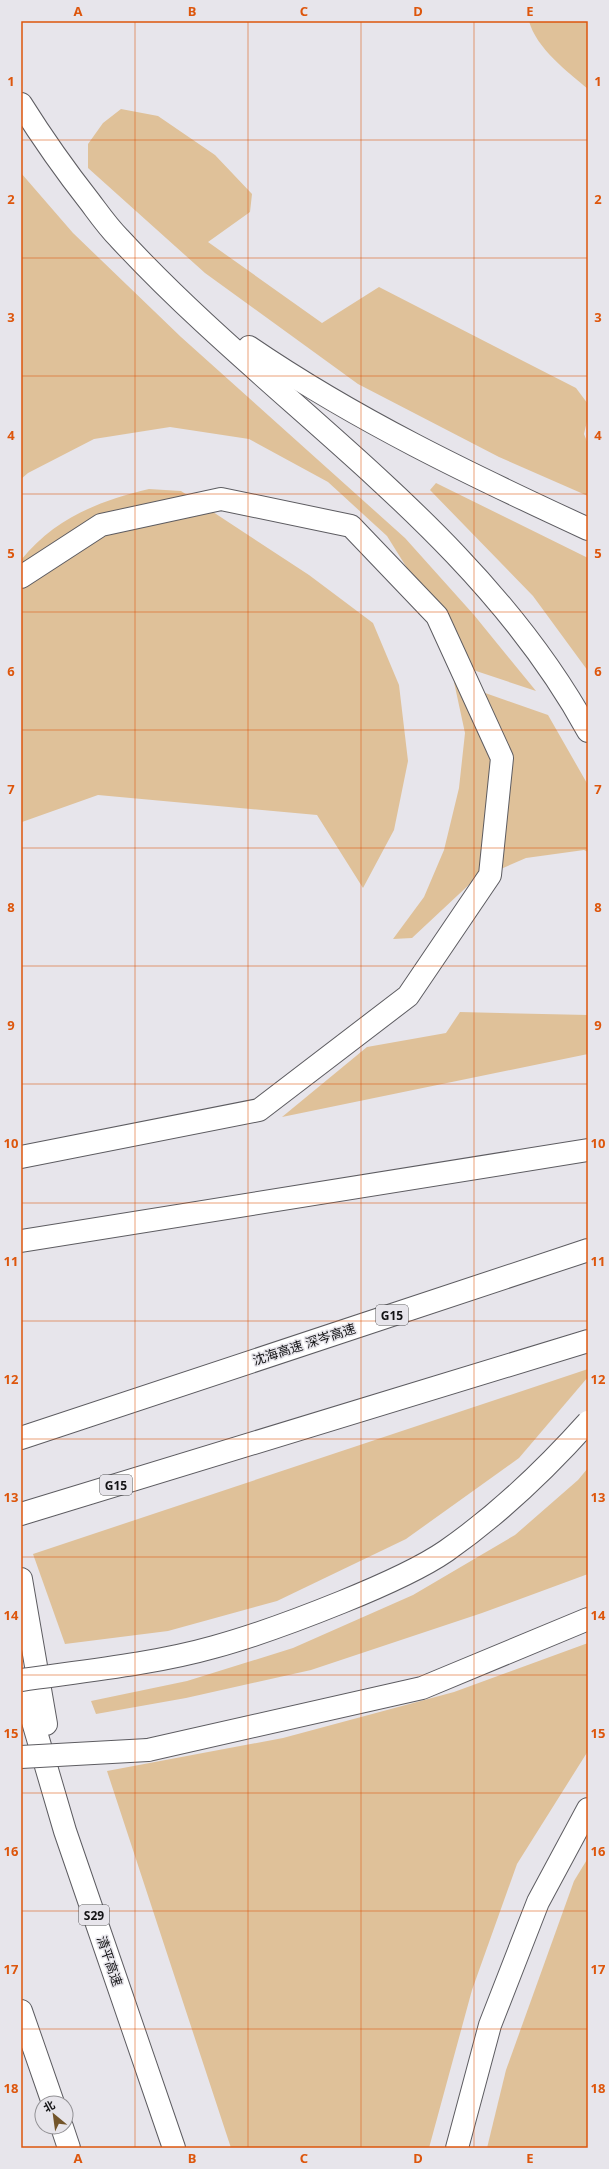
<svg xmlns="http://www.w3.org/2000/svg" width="609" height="2169" font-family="'Noto Sans','Noto Sans SC',sans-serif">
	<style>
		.green { fill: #dfc199 }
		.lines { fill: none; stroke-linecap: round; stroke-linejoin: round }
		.motorway-casing { stroke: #5d5c61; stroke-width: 24 }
		.motorway { stroke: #fff; stroke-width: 22 }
		.motorway-bridge-casing { stroke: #5d5c61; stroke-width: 24; stroke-linecap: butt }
		.motorway-bridge { stroke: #fff; stroke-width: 22 }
		.grid { fill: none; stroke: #dd560c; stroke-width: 1; stroke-opacity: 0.55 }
		.labels { text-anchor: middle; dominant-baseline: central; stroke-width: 3; stroke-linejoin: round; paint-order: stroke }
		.shield { fill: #e7e5eb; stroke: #535255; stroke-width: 1 }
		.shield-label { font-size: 12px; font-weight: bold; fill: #131315 }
		.street-label { font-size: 13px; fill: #131315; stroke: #e7e5eb }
		.neatline { fill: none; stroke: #dd560c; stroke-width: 1.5 }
		.grid-label { font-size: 13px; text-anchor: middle; font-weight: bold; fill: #dd560c }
	</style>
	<rect width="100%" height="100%" fill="#e7e5eb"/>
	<!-- green -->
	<g class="green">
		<path d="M529 21H588V89C568 72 536 48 529 21Z"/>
		<path d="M121 109 158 116 215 155 252 194 250 212 208 242 322 323 379 287 576 388 588 404V417L584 434 588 444V496L499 457 358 384 205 273 88 168V144L103 123Z"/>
		<path d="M21 173 73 233 181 337 405 538 474 615 536 691 452 663 422 592 387 536 328 482 249 439 170 427 94 439 28 473 21 479Z"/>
		<path d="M436 483 588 558V671L533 596 430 490Z"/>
		<path d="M149 489 181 491 309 575 373 623 399 685 408 761 394 830 363 888 317 815 98 795 22 822 21 912V560C55 518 99 501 149 489Z"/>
		<path d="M454 682 548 715 588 785V852L584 850 526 858 473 881 412 938 393 939 424 897 444 850 459 788 465 733Z"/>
		<path d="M460 1012 588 1015V1054L282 1117 367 1047 446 1033Z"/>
		<path d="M588 1369V1377L519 1458 406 1539 277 1601 168 1631 65 1644 33 1554Z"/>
		<path d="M588 1468V1574L482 1613 311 1670 186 1698 96 1714 91 1701 187 1681 293 1648 413 1595 515 1535 578 1480Z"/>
		<path d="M588 1643V1751L517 1864 472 1990 429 2148H231L107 1771 283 1738 454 1692Z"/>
		<path d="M588 1858V2148H487L506 2070 574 1881Z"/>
	</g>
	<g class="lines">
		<!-- motorway casing -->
		<g class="motorway-casing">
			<g id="motorway">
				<path d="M21 104C43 139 64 169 90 202 99 214 108 227 119 238 273 405 477 528 588 731"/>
				<path d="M249 347C356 420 471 475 588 529"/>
				<path d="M21 577 101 525 221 499 351 526 437 616 502 758 490 875 408 996 259 1110 21 1157"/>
				<path d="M21 1241 588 1150"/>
				<path d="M21 1438 588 1250"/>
				<path d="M21 1514 588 1341"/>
				<path d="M21 1579 46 1724"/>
				<path d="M21 1681 65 1831 174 2148"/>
				<path d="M148 1750 422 1688 588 1619"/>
				<path d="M21 2011 53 2103"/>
				<path d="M62 2127 69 2148"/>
				<path d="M457 2148 490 2025 538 1902 588 1809"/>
			</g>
		</g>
		<!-- motorway -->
		<use href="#motorway" class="motorway"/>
		<!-- motorway-bridge casing -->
		<g class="motorway-bridge-casing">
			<g id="motorway-bridge">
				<path d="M21 1680C84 1671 154 1664 214 1647 258 1635 300 1619 342 1602 374 1589 417 1571 446 1551 499 1514 545 1470 588 1422"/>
				<path d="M21 1757 148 1750"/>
			</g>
		</g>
		<!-- motorway-bridge -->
		<use href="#motorway-bridge" class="motorway-bridge"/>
	</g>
	<!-- grid -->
	<path class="grid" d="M135 21V2148M248 21V2148M361 21V2148M474 21V2148M21 140H588M21 258H588M21 376H588M21 494H588M21 612H588M21 730H588M21 848H588M21 966H588M21 1084H588M21 1203H588M21 1321H588M21 1439H588M21 1557H588M21 1675H588M21 1793H588M21 1911H588M21 2029H588"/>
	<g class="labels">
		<!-- shield labels -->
		<g class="shield">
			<rect x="376" y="1305" width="32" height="20" rx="3"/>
			<rect x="100" y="1475" width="32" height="20" rx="3"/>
			<rect x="79" y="1905" width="30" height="20" rx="3"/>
		</g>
		<g class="shield-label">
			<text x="392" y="1315">G15</text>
			<text x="116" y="1485">G15</text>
			<text x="94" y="1915">S29</text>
		</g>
		<!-- street labels -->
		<g class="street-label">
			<text transform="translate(304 1344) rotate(-18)">沈海高速 深岑高速</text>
			<text transform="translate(110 1961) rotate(71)">清平高速</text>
		</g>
	</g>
	<!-- border -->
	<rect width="609" height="2169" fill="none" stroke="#e7e5eb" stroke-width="44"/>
	<!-- north arrow -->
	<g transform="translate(54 2115) rotate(331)"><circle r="19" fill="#e7e5eb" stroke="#929195"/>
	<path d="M0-3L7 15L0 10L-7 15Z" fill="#73552a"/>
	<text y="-6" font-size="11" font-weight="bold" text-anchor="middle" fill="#131315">北</text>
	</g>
	<rect x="22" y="22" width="565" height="2125" class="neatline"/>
	<g class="grid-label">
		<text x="78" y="16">A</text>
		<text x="192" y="16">B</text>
		<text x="304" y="16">C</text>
		<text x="418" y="16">D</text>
		<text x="530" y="16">E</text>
		<text x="11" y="86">1</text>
		<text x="598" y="86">1</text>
		<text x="11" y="204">2</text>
		<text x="598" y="204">2</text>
		<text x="11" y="322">3</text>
		<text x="598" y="322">3</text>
		<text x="11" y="440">4</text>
		<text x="598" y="440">4</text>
		<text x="11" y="558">5</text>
		<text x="598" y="558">5</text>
		<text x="11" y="676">6</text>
		<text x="598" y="676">6</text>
		<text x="11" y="794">7</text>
		<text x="598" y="794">7</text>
		<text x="11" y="912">8</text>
		<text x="598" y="912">8</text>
		<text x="11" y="1030">9</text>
		<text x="598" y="1030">9</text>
		<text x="11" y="1148">10</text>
		<text x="598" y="1148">10</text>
		<text x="11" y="1266">11</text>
		<text x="598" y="1266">11</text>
		<text x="11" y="1384">12</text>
		<text x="598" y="1384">12</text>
		<text x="11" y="1502">13</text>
		<text x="598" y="1502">13</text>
		<text x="11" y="1620">14</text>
		<text x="598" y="1620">14</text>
		<text x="11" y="1738">15</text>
		<text x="598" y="1738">15</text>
		<text x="11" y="1856">16</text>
		<text x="598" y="1856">16</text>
		<text x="11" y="1974">17</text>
		<text x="598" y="1974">17</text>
		<text x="11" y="2093">18</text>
		<text x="598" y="2093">18</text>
		<text x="78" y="2163">A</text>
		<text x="192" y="2163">B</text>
		<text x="304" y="2163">C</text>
		<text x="418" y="2163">D</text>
		<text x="530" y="2163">E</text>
	</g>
</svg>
